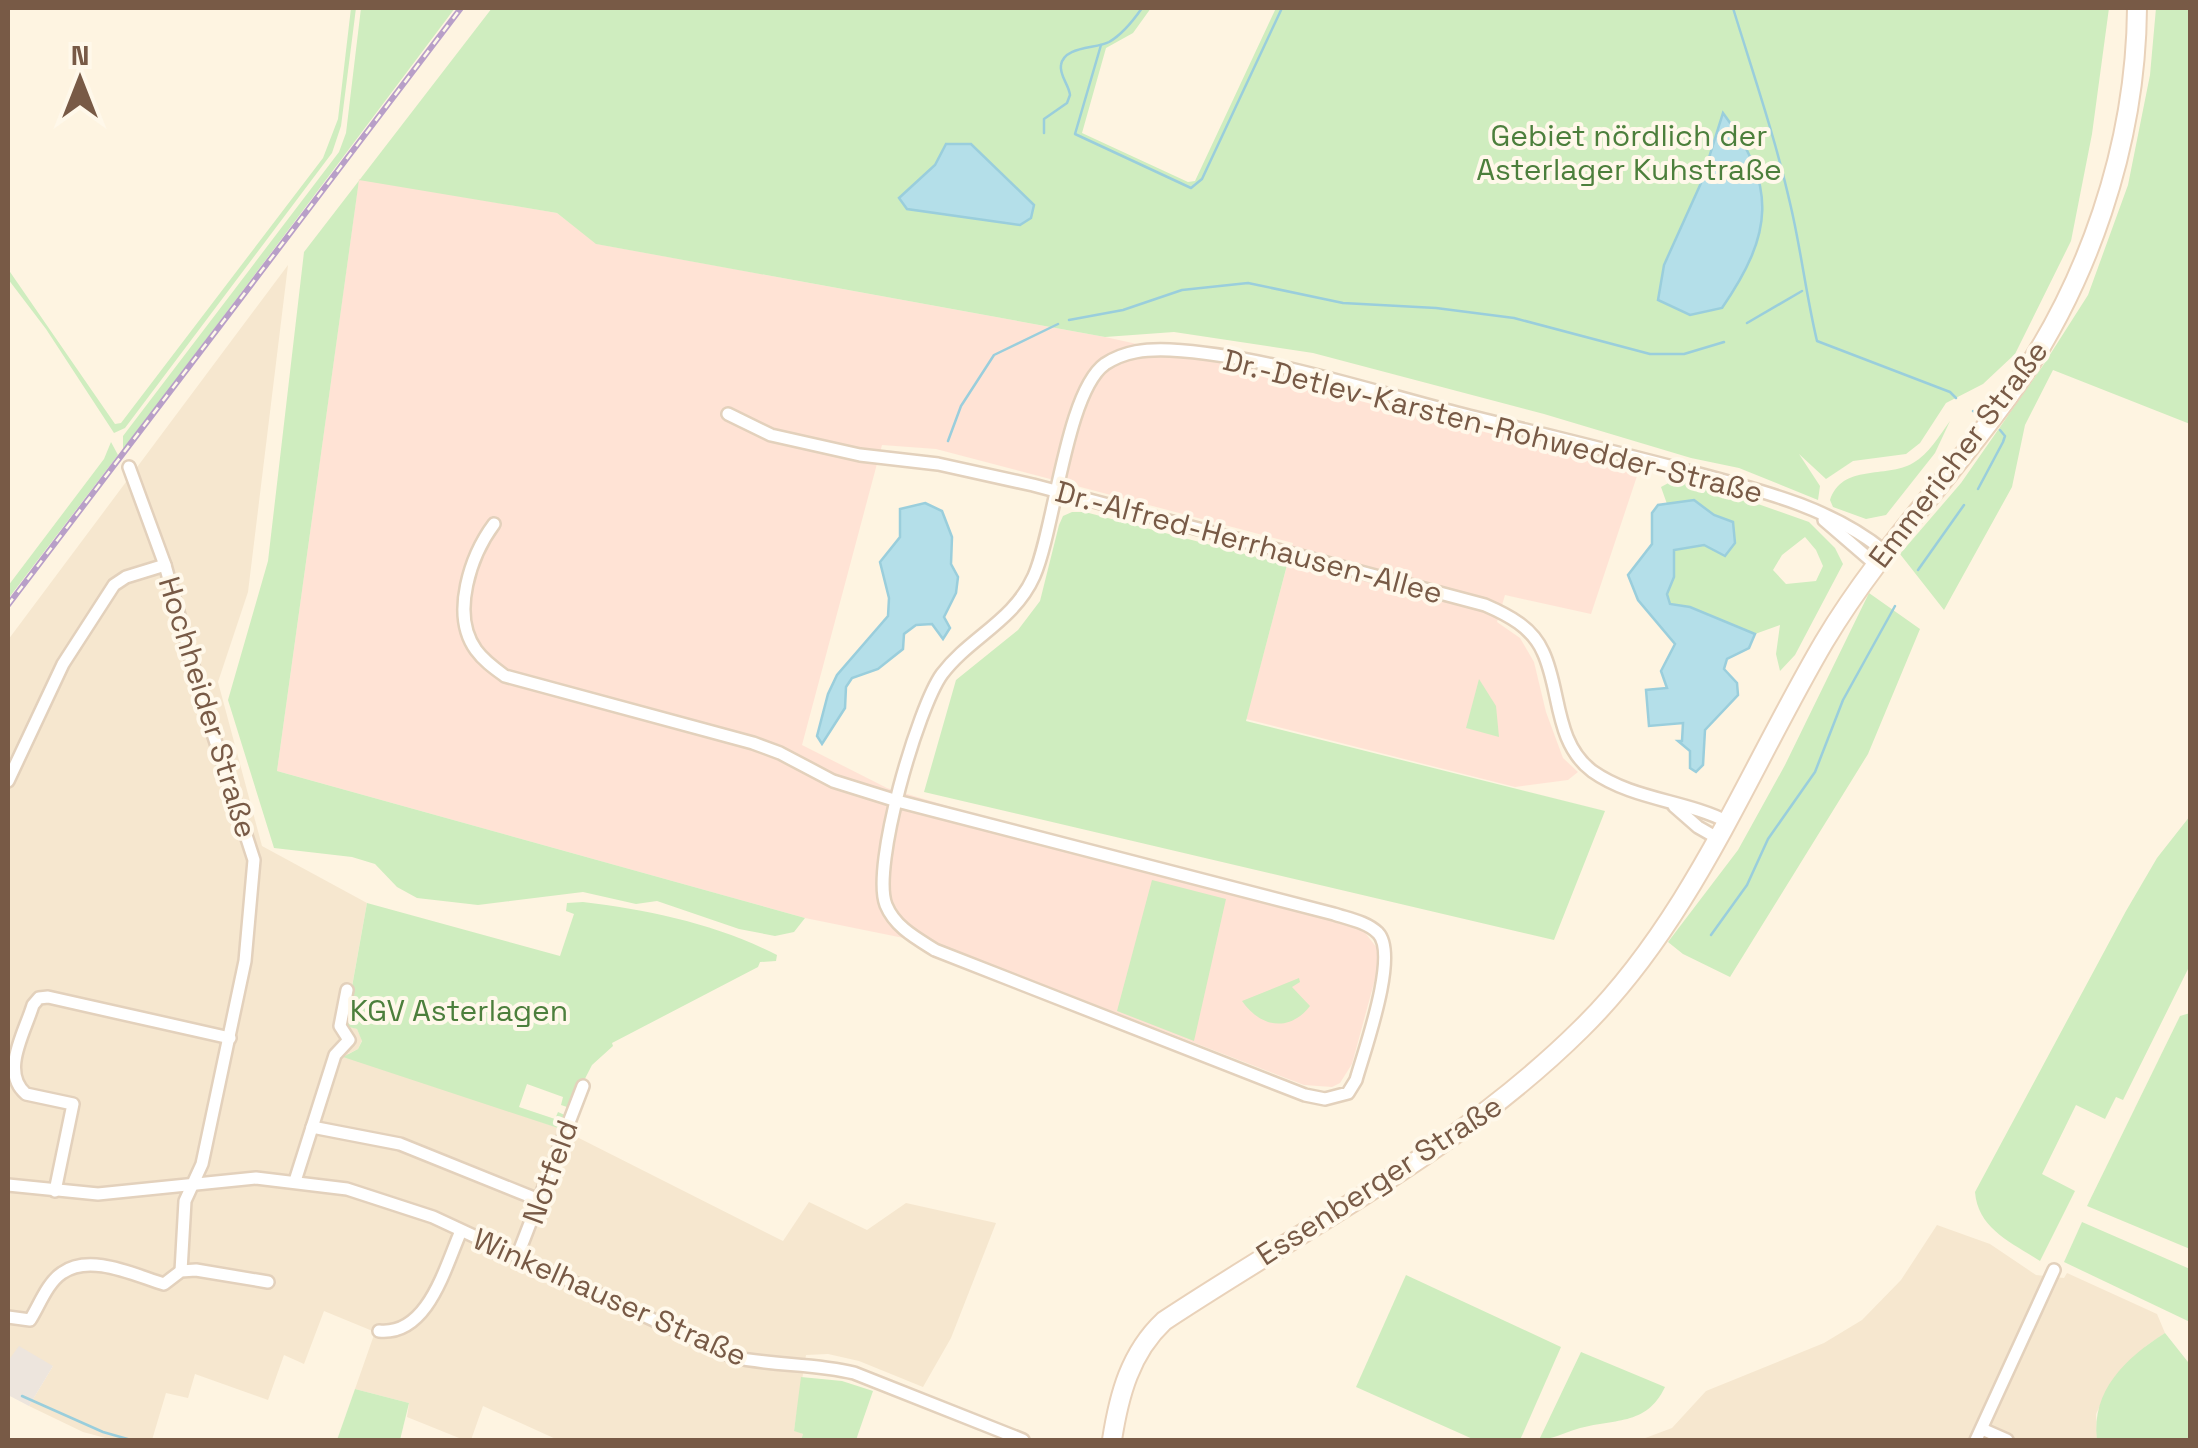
<svg xmlns="http://www.w3.org/2000/svg" width="2198" height="1448" font-family="'Space Grotesk',sans-serif">
	<style>
		.residential { fill: #f6e7cf }
		.commercial { fill: #ffe3d5 }
		.industrial { fill: #ede5dd }
		.green { fill: #cfedbf; fill-rule: evenodd }
		.water { fill: #b4dfe9; stroke: #9acedc; stroke-width: 2.5 }
		.lines { fill: none; stroke-linecap: round; stroke-linejoin: round }
		.stream { stroke: #9acedc; stroke-width: 2.5 }
		.street-casing { stroke: #e3d1bc; stroke-width: 16 }
		.secondary-casing { stroke: #e9d2ba; stroke-width: 22 }
		.street { stroke: #fff; stroke-width: 11 }
		.secondary { stroke: #fff; stroke-width: 18 }
		.rail-casing { stroke: #b89fc8; stroke-width: 6 }
		.rail { stroke: #fff8ea; stroke-width: 2.5; stroke-dasharray: 8; stroke-linecap: butt }
		.labels { text-anchor: middle; dominant-baseline: central; stroke-width: 8; stroke-linejoin: round; paint-order: stroke }
		.park-label { font-size: 30px; fill: #4c7f3c; stroke: #fff8ea }
		.street-label { font-size: 30px; fill: #785a46; stroke: #fff8ea }
	</style>
	<rect width="100%" height="100%" fill="#fef4e1"/>
	<!-- residential -->
	<g class="residential">
		<path d="M288 265 248 592 218 682 262 846 367 903 345 1025 357 1029 362 1040 358 1049 348 1054 561 1129 783 1241 809 1202 867 1230 906 1203 996 1223 951 1338 923 1387 859 1361 828 1354 806 1355 794 1430 803 1434 801 1440H558L483 1406 471 1440H464L407 1417 409 1403 355 1389 375 1332 324 1311 304 1364 284 1355 268 1400 195 1374 188 1398 166 1393 152 1440H113L83 1432 29 1406 53 1366 8 1361V640Z"/>
		<path d="M1937 1225 1990 1244 2036 1275 2064 1278 2067 1273 2157 1314 2165 1333 2146 1346 2110 1386 2096 1414 2097 1440H1640L1672 1428 1706 1391 1824 1343 1862 1320 1901 1280Z"/>
	</g>
	<!-- commercial -->
	<path class="commercial" d="M359 179 557 213 597 244 1105 337 1307 381 1639 470 1591 614 1505 595 1497 622 1520 638 1534 662 1546 712 1563 758 1578 772 1568 780 1515 787 1246 719 1293 543 936 449 882 445 802 745 887 788 1363 930 1377 948 1378 968 1352 1064 1340 1083 1332 1087 1304 1085 943 946 805 918 277 771Z"/>
	<!-- industrial -->
	<path class="industrial" d="M19 1346 53 1366 29 1406 8 1395V1361Z"/>
	<!-- green -->
	<g class="green">
		<path d="M351 8H356L341 126 332 153 125 428 114 433 46 329 8 279V269L115 424 121 423 323 158 338 119Z"/>
		<path d="M361 8H455L123 450V436L339 152 346 133Z"/>
		<path d="M492 8H1151L1133 33 1106 48 1082 133 1188 182 1195 181 1276 8H2109L2092 134 2071 241 2015 354 1983 384 1946 403 1920 443 1906 454 1853 461 1826 479 1799 454 1820 486 1818 500 1739 468 1691 458 1544 414 1313 353 1174 332 1105 337 596 244 557 213 359 180 277 771 805 918 794 932 775 936 739 929 657 901 636 904 583 892 478 905 417 898 397 887 375 864 352 857 274 848 228 700 268 561 304 252ZM946 145H971L1033 205 939 213 907 209 900 198 935 165Z"/>
		<path d="M2156 8H2190V424L2053 370 2025 425 2012 487 1944 610 1900 554 1961 483 2044 364 2088 295 2128 185 2150 75Z"/>
		<path d="M1950 421 1935 453 1886 515 1866 519 1833 507 1830 500C1843 463 1885 479 1913 463 1929 454 1939 436 1950 421Z"/>
		<path d="M111 442 118 455 8 599V586L104 459Z"/>
		<path d="M1674 480 1741 498 1809 522 1835 548 1843 564 1795 655 1780 671 1776 654 1780 625 1755 634 1690 607 1670 604 1667 594 1674 577V550L1704 545 1732 522 1714 515 1694 500 1667 504 1661 487ZM1805 537 1816 550 1823 566 1816 581 1786 584 1773 570 1782 555Z"/>
		<path d="M1072 512H1085L1287 565 1246 721 1605 811 1554 940 924 792 956 680 1018 630 1040 601 1059 525 1063 516Z"/>
		<path d="M1869 593 1920 629 1868 754 1730 977 1683 954 1668 942 1738 850 1785 765Z"/>
		<path d="M1479 679 1496 706 1499 737 1466 728Z"/>
		<path d="M2190 816V965L2123 1100 2116 1097 2105 1119 2076 1105 2042 1174 2075 1191 2040 1261C2011 1242 1978 1229 1975 1192L2126 911 2157 858Z"/>
		<path d="M1152 880 1226 899 1194 1041 1117 1011Z"/>
		<path d="M583 902C650 910 716 924 777 955L776 961 760 962 758 967 612 1043 613 1046 592 1065 570 1108 561 1105 563 1097 527 1084 519 1107 555 1119 558 1112 567 1116 561 1129 343 1057 358 1049 362 1041 357 1029 345 1026 367 903 560 956 574 914 566 911 567 903Z"/>
		<path d="M1299 978 1300 982 1292 987 1310 1006C1289 1033 1260 1027 1242 1001Z"/>
		<path d="M2190 1013V1249L2087 1206 2180 1016Z"/>
		<path d="M2082 1222 2190 1269V1322L2064 1262Z"/>
		<path d="M1406 1275 1561 1347 1520 1440H1475L1356 1387Z"/>
		<path d="M2165 1333 2188 1362 2190 1360V1440H2097C2091 1390 2126 1358 2165 1333Z"/>
		<path d="M1581 1352 1665 1387C1646 1427 1613 1418 1577 1429 1564 1433 1552 1439 1539 1440Z"/>
		<path d="M801 1377 842 1381 873 1391 856 1440H801L803 1434 794 1431Z"/>
		<path d="M355 1389 409 1403 400 1440H337Z"/>
	</g>
	<!-- water -->
	<g class="water">
		<path d="M1723 113C1778 186 1773 234 1722 308L1690 315 1658 300 1664 265 1701 183Z"/>
		<path d="M946 144H971L1034 205 1031 218 1020 225 907 209 899 198 935 165Z"/>
		<path d="M1694 500 1714 515 1733 522 1735 543 1725 556 1704 545 1674 550V577L1667 594 1670 604 1690 607 1755 634 1749 648 1727 659 1724 669 1737 683 1738 695 1705 730 1703 765 1696 772 1690 768V751L1678 741H1682L1683 723 1649 726 1646 690 1667 688 1661 671 1675 644 1638 600 1628 575 1652 544V513L1658 505Z"/>
		<path d="M925 503 942 511 952 537 951 564 958 577 956 593 944 617 950 628 943 639 932 624 916 625 904 634 903 649 878 669 852 678 846 687 845 708 822 744 817 736 828 694 837 675 888 616 889 598 880 562 900 537V509Z"/>
	</g>
	<g class="lines">
		<!-- stream -->
		<g class="stream">
			<path d="M1733 8C1753 73 1775 137 1790 203 1801 249 1806 295 1817 341L1950 392 1956 398"/>
			<path d="M1101 45 1075 134 1191 188 1202 179 1282 8"/>
			<path d="M1044 133V119L1067 103 1070 95C1069 85 1059 75 1061 65 1064 46 1095 49 1109 42 1123 34 1133 21 1142 8"/>
			<path d="M1069 320 1123 310 1182 290 1248 283 1343 303 1436 308 1514 318 1650 354H1684L1724 342"/>
			<path d="M1747 323 1802 291"/>
			<path d="M1973 411 1977 414"/>
			<path d="M948 441 961 406 994 355 1058 324"/>
			<path d="M1978 489 2003 442 2005 436 2000 430"/>
			<path d="M1918 570 1964 505"/>
			<path d="M1711 935 1747 885 1768 839 1815 772 1843 700 1895 606"/>
			<path d="M22 1396 103 1432 131 1440"/>
		</g>
		<!-- street casing -->
		<g class="street-casing">
			<g id="street">
				<path d="M728 414 771 435 860 455 938 464 1033 485 1485 605C1508 615 1532 627 1543 652 1561 690 1554 742 1592 771 1633 800 1685 800 1728 822"/>
				<path d="M129 467 165 565 205 709 254 860 245 961 202 1164 185 1201 181 1271"/>
				<path d="M1824 520 1875 564"/>
				<path d="M494 524C471 555 450 614 476 650 484 661 494 668 505 676L753 743 780 753 833 781 897 801 1334 914C1349 919 1367 922 1378 933 1399 955 1364 1051 1356 1080L1348 1093 1325 1099 1305 1095 935 950C916 938 895 927 886 905 871 867 918 707 942 674 970 637 1014 621 1034 576 1055 528 1066 392 1105 364 1125 351 1146 349 1170 350 1262 355 1367 390 1457 413 1533 432 1608 450 1684 470 1753 489 1828 505 1884 551"/>
				<path d="M8 781 63 664 114 585 126 577 165 565"/>
				<path d="M1674 806 1698 827 1719 839"/>
				<path d="M312 1127 400 1144 539 1200"/>
				<path d="M295 1181 335 1055 349 1040 340 1026 347 990"/>
				<path d="M8 1185 98 1194 256 1178 347 1189 433 1217 733 1357C773 1366 814 1363 854 1373L1023 1440"/>
				<path d="M55 1191 73 1104 26 1094C0 1072 25 1032 33 1005L39 998 48 997 230 1038"/>
				<path d="M517 1257 583 1086"/>
				<path d="M8 1317 30 1320C39 1306 47 1283 62 1273 90 1253 134 1275 164 1284L181 1271 196 1270 268 1282"/>
				<path d="M379 1331C428 1336 445 1267 461 1231"/>
				<path d="M1982 1429 2007 1440"/>
				<path d="M1976 1440 2054 1270"/>
			</g>
		</g>
		<!-- secondary casing -->
		<g class="secondary-casing">
			<path id="secondary" d="M1112 1440C1119 1395 1130 1353 1164 1321 1306 1227 1459 1150 1581 1029 1691 921 1747 773 1824 642 1877 553 1948 480 2008 397 2088 286 2136 145 2137 8"/>
		</g>
		<!-- street -->
		<use href="#street" class="street"/>
		<!-- secondary -->
		<use href="#secondary" class="secondary"/>
		<!-- rail casing -->
		<g class="rail-casing">
			<path id="rail" d="M8 605 461 8"/>
		</g>
		<!-- rail -->
		<use href="#rail" class="rail"/>
	</g>
	<g class="labels">
		<!-- park labels -->
		<g class="park-label">
			<text x="1629" y="135">Gebiet nördlich der<tspan x="1629" dy="34">Asterlager Kuhstraße</tspan></text>
			<text x="459" y="1010">KGV Asterlagen</text>
		</g>
		<!-- street labels -->
		<g class="street-label">
			<text transform="translate(1493 426) rotate(14)">Dr.-Detlev-Karsten-Rohwedder-Straße</text>
			<text transform="translate(1958 454) rotate(-53)">Emmericher Straße</text>
			<text transform="translate(1249 542) rotate(15)">Dr.-Alfred-Herrhausen-Allee</text>
			<text transform="translate(208 707) rotate(73)">Hochheider Straße</text>
			<text transform="translate(550 1172) rotate(-70)">Notfeld</text>
			<text transform="translate(1379 1180) rotate(-33)">Essenberger Straße</text>
			<text transform="translate(610 1297) rotate(24)">Winkelhauser Straße</text>
		</g>
	</g>
	<!-- border -->
	<rect width="2198" height="1448" fill="none" stroke="#785a46" stroke-width="20"/>
	<!-- north arrow -->
	<g transform="translate(80 80)" stroke="#fff8ea" stroke-width="8" paint-order="stroke">
	<path d="M0-8L18 38L0 25L-18 38Z" fill="#785a46"/>
	<text y="-15" font-size="28" font-weight="bold" text-anchor="middle" fill="#785a46">N</text>
	</g>
</svg>
